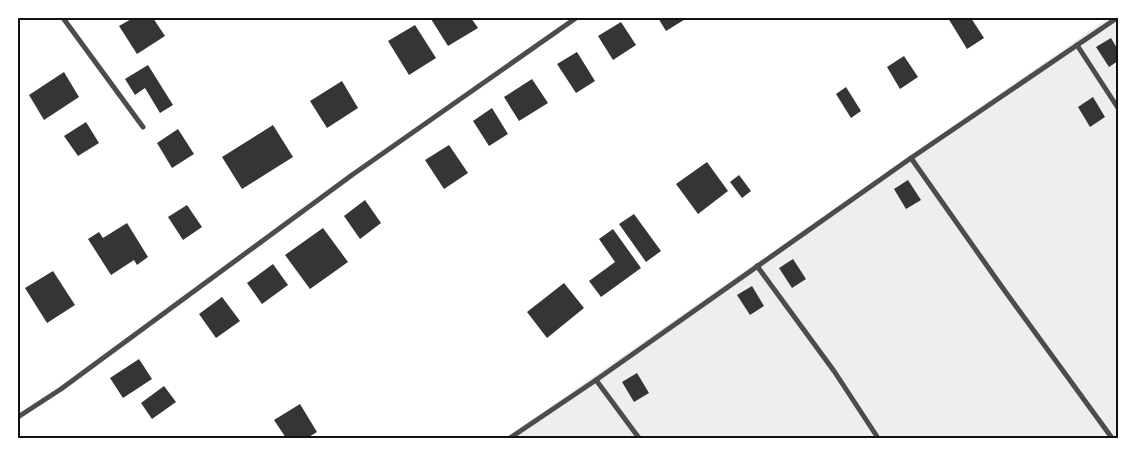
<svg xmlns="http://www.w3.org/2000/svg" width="1136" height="456" font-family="Montserrat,sans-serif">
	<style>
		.green { fill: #eee }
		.building { fill: #353535 }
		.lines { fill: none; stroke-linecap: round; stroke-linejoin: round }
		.minor { stroke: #4c4c4c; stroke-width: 5 }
		.neatline { fill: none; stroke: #111; stroke-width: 2 }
	</style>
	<rect width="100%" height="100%" fill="#fff"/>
	<!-- green -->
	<path class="green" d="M1108 18H1118V438H505Z"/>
	<!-- building -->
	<g class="building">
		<path d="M133 18H153L165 36 137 54 119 26Z"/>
		<path d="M433 18H471L478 28 448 46 431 19Z"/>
		<path d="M658 18H687L666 31Z"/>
		<path d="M948 18H971L984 38 967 49Z"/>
		<path d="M621 22 636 45 613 60 598 36Z"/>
		<path d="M415 25 436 58 409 75 388 41Z"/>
		<path d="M1111 38 1118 50V61L1109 67 1096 47Z"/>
		<path d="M577 52 595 81 576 93 557 64Z"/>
		<path d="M904 56 918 77 900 89 887 67Z"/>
		<path d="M148 65 173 105 160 113 145 88 135 95 125 79Z"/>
		<path d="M64 72 79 97 44 120 29 95Z"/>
		<path d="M532 79 548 103 519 121 504 97Z"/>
		<path d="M342 81 358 108 327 128 310 101Z"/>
		<path d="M846 87 861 111 851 118 836 94Z"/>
		<path d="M1093 97 1105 117 1090 127 1078 107Z"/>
		<path d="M492 108 508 134 489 146 473 121Z"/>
		<path d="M86 122 99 143 78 156 64 136Z"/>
		<path d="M273 125 293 157 242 189 222 157Z"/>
		<path d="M178 129 194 154 172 168 157 143Z"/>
		<path d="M449 145 468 173 444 189 425 160Z"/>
		<path d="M707 162 728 191 698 214 676 184Z"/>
		<path d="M739 175 751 191 742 198 730 182Z"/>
		<path d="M908 180 921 200 906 209 894 189Z"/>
		<path d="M365 200 381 223 360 239 344 216Z"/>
		<path d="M187 205 202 227 183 240 168 217Z"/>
		<path d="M634 214 661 251 646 262 619 224Z"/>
		<path d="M127 223 148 257 137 265 134 260 111 275 88 239 99 232 103 238Z"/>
		<path d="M323 228 348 262 310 289 285 255Z"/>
		<path d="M613 229 641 268 601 297 589 281 615 262 599 239Z"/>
		<path d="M793 259 806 279 792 288 779 268Z"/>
		<path d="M273 264 288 285 262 304 247 283Z"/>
		<path d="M53 271 75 305 47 323 25 288Z"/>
		<path d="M564 283 584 308 547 338 527 312Z"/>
		<path d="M752 286 764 306 750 315 737 295Z"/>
		<path d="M222 297 240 321 216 338 199 314Z"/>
		<path d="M139 359 152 379 123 398 110 378Z"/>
		<path d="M637 373 649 393 634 402 622 382Z"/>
		<path d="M164 386 176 402 152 419 141 403Z"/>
		<path d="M300 404 317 432 307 438H286L274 420Z"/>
	</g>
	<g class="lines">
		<!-- minor -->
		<g class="minor">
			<path d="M63 18 143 127"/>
			<path d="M1077 45 1118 108"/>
			<path d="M911 158 1002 287 1112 438"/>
			<path d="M757 266 834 371 878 438"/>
			<path d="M596 380 639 438"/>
			<path d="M18 417 61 389 352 175 576 18"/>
			<path d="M510 438 596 380 911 158 1117 18"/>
		</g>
	</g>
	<!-- border -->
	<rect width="1136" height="456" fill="none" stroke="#ffffff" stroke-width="38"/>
	<rect x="19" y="19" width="1098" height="418" class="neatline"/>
</svg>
